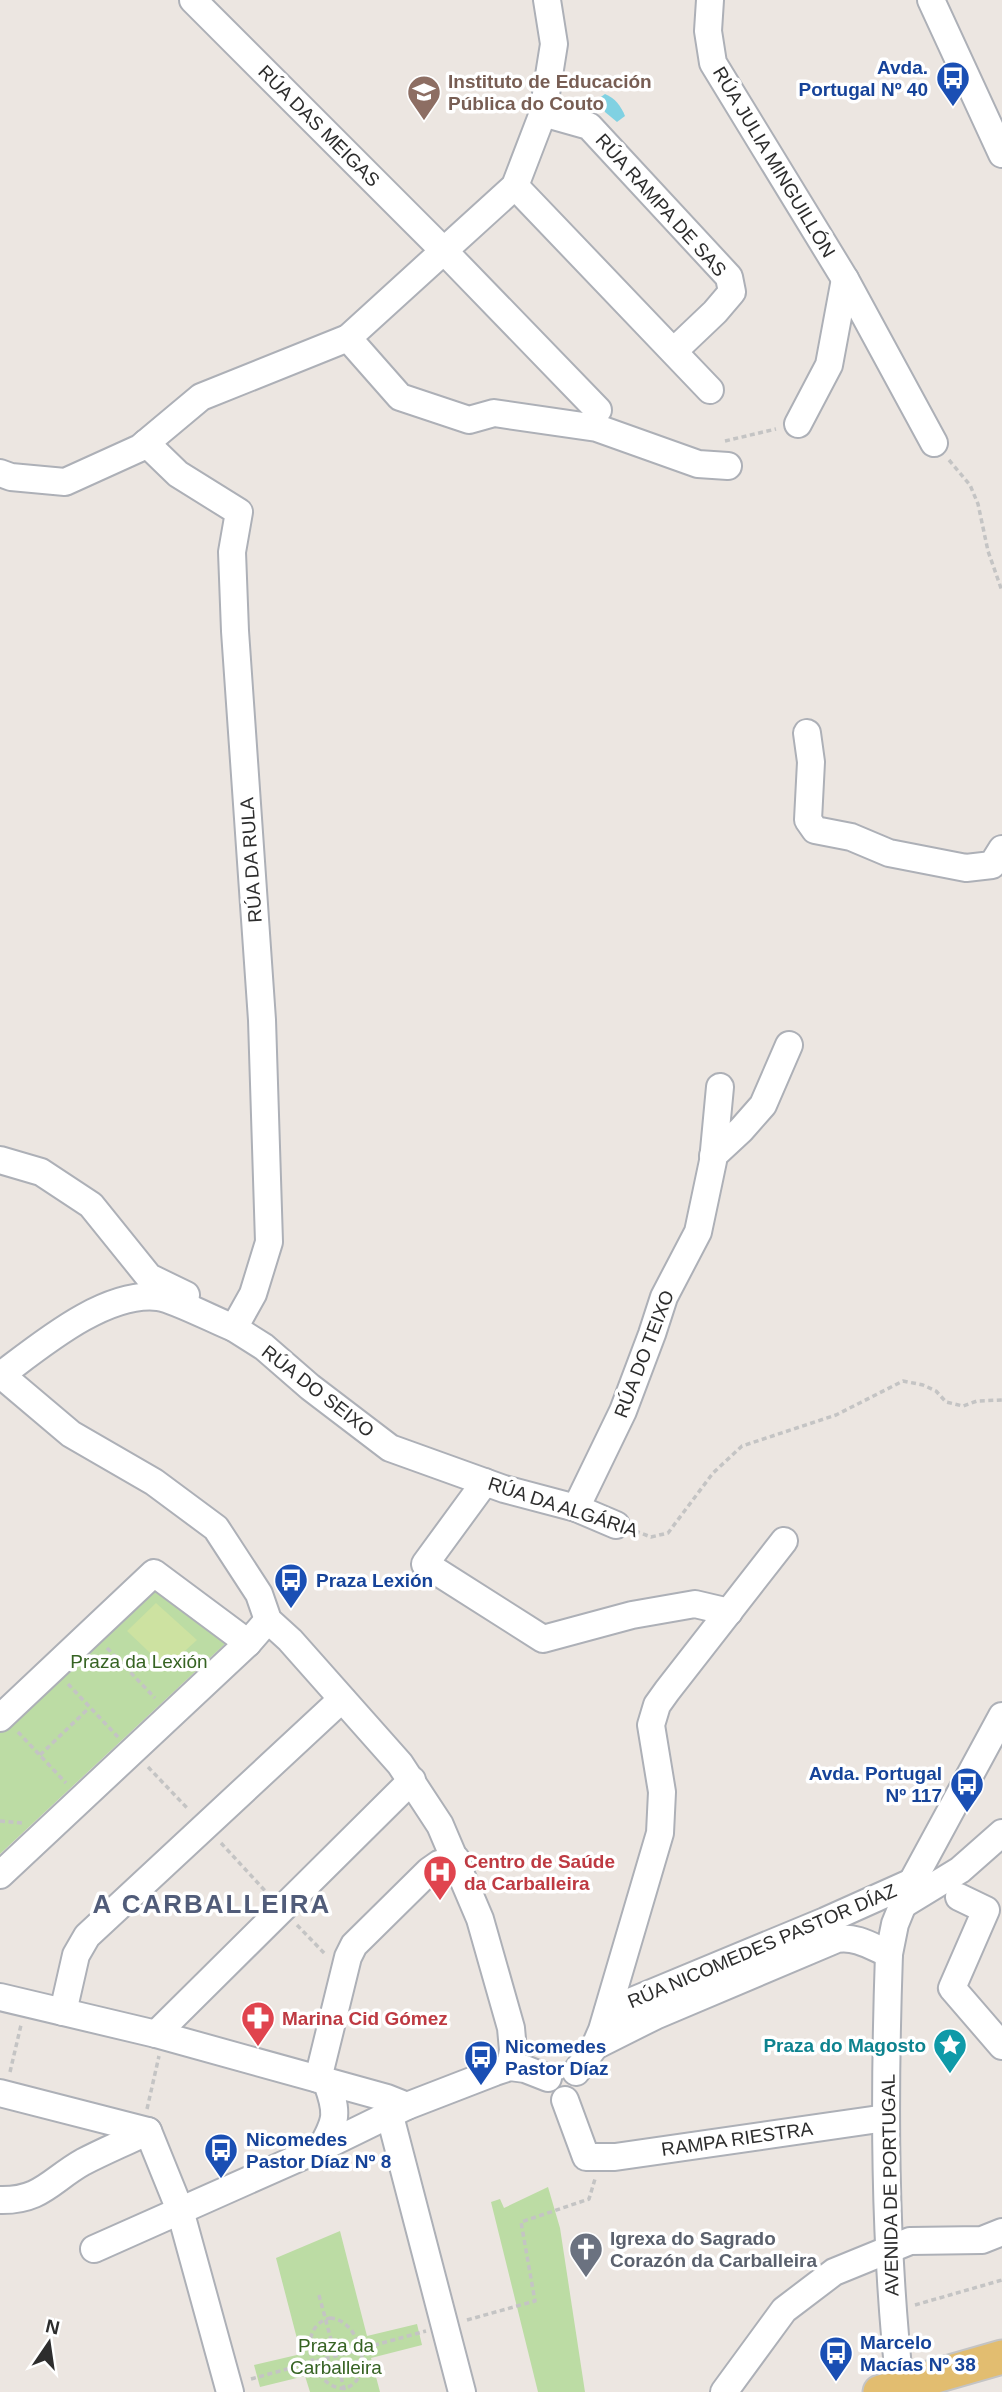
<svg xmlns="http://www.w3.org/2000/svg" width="1002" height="2392" font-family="Helvetica,sans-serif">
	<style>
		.green { fill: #bcdca4 }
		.pitch { fill: #cde2a1 }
		.water { fill: #80d1e2 }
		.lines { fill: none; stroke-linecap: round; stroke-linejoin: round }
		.minor-casing { stroke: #adb0b7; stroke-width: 30 }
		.major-casing { stroke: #c4c4c4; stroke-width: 37 }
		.path { stroke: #c4c4c4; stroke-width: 3.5; stroke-dasharray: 5 3.5; stroke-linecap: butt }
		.minor { stroke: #fff; stroke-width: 26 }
		.major { stroke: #e2bd70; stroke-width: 33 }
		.labels { text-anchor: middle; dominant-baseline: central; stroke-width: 7; stroke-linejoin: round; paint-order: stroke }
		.transit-label { font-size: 19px; font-weight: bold; fill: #164399; stroke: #fff; text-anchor: start }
		.education-label { font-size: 19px; font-weight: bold; fill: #785e54; stroke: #fff; text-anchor: start }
		.street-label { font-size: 19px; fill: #2d2d2d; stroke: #fff }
		.park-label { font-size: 19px; fill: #366323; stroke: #fff }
		.health-label { font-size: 19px; font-weight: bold; fill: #be3a42; stroke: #fff; text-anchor: start }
		.culture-label { font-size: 19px; font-weight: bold; fill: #0d838f; stroke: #fff; text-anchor: end }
		.worship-label { font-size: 19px; font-weight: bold; fill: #5b616d; stroke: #fff; text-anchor: start }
		.district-label { font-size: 26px; font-weight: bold; letter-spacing: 2px; fill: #515c79; stroke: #fff }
	</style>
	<rect width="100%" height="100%" fill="#ece6e1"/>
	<!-- green -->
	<g class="green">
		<path d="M150 1587 227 1642 0 1854V1731Z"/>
		<path d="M548 2187 560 2228 585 2392H538L491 2202 500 2199 504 2208Z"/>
		<path d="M340 2231 367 2336 417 2324 422 2345 371 2358 380 2392H310L305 2376 260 2387 254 2365 301 2354 276 2258Z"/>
	</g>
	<!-- pitch -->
	<path class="pitch" d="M156 1603 197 1640 166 1668 127 1631Z"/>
	<!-- water -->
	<path class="water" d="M605 94C615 98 621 106 625 116L617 122 605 112 598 99Z"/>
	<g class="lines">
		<!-- minor casing -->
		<g class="minor-casing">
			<g id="minor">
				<path d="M193 0 445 252 598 410"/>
				<path d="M710 0 708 31 713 63 845 279 934 443"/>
				<path d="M931 0 1002 154"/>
				<path d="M543 113 589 126 729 277 732 292 715 312 674 351"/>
				<path d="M515 186 710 390"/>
				<path d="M348 338 400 397 469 420 494 413 597 428 698 464 728 466"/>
				<path d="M798 424 829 365 845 279"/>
				<path d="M0 473 11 477 65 482 140 448 201 397 348 338 515 186 543 113 554 44 547 0"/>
				<path d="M807 733 811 762 808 820 815 830 851 837 889 853 966 868 992 865 1002 849"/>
				<path d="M713 1156 741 1130 763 1105 789 1045"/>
				<path d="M0 1160 41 1172 91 1205 149 1277 186 1295"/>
				<path d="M234 1328 264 1347 310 1387 390 1448 504 1489 576 1508 616 1525"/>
				<path d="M0 1374 71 1434 154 1482 216 1528 259 1594 268 1620 290 1640 400 1764 440 1825 480 1919 511 2028 513 2050 510 2067"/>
				<path d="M1 1375C41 1345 105 1291 158 1297 174 1299 216 1321 234 1328L253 1294 269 1242 262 1020 235 631 232 552 239 512 178 474 146 443"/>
				<path d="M485 1482 425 1564 543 1639 632 1615 695 1604 729 1612"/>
				<path d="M576 1508 623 1411 652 1334 664 1297 698 1232 713 1161 720 1087"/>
				<path d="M0 1718 154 1573 248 1643"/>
				<path d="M0 1875 248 1643 268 1620"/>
				<path d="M959 1897 986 1910 952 1988 1002 2046"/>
				<path d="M901 1906 960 1870 1002 1833"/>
				<path d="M0 1997 156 2034 387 2098 407 2106"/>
				<path d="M608 2011 825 1921 912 1882"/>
				<path d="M63 2012 76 1955 87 1936 342 1699"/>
				<path d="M156 2034 412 1780"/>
				<path d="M595 2046 655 2016 837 1939C856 1936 871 1946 889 1954"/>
				<path d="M576 2072 595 2046 602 2030 660 1833 662 1792 651 1725 657 1705 667 1691 784 1541"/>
				<path d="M318 2079 348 1957 354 1945 429 1871 439 1864 456 1859"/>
				<path d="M0 2093 148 2131 180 2210 230 2392"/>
				<path d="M565 2100 586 2157H615L886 2118"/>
				<path d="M390 2116 462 2392"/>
				<path d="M321 2148C337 2120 338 2113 327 2083"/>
				<path d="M0 2200C41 2201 51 2180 83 2162 104 2151 126 2142 148 2131"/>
				<path d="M94 2249 321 2148 407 2106 495 2072 510 2067 525 2069 548 2078"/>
				<path d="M900 2386C884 2243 884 2098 889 1954L895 1924 912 1882 1002 1716"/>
				<path d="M724 2392 784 2310 834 2272 910 2241 982 2240 1002 2232"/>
			</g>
		</g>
		<!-- major casing -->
		<g class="major-casing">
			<path id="major" d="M880 2392 1002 2357"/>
		</g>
		<!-- path -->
		<g class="path">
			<path d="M725 441 776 429"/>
			<path d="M949 460 970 485 978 504 988 551 1002 591"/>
			<path d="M635 1531 651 1537 668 1533 713 1473 742 1446 836 1415 903 1381 923 1385 936 1391 946 1402 963 1406 977 1401 1002 1400"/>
			<path d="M107 1648 155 1698"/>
			<path d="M68 1684 118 1737"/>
			<path d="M18 1732 66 1783"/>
			<path d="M40 1755 89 1708"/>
			<path d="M148 1767 189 1810"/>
			<path d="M0 1821 22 1823"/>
			<path d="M221 1843 268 1894"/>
			<path d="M297 1925 326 1955"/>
			<path d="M10 2072 21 2025"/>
			<path d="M147 2109 159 2056"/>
			<path d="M319 2295 345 2392"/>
			<path d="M915 2305 1002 2280"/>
			<path d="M330 2318C359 2319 377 2377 346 2388 314 2392 292 2328 330 2318Z"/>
			<path d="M467 2320 535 2301 521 2222 589 2199 595 2179"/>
			<path d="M251 2379 426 2331"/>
		</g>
		<!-- minor -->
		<use href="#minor" class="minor"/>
		<!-- major -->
		<use href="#major" class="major"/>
	</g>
	<!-- icons -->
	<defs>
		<g id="bus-pin" transform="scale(1.75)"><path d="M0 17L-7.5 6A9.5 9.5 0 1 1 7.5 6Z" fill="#1a4fb4" stroke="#fff"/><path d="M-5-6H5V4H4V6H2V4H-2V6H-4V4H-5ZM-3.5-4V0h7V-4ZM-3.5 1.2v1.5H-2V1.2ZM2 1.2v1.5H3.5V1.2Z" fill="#fff"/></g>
		<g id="school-pin" transform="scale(1.75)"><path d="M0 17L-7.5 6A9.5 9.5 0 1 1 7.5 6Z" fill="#8d6e63" stroke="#fff"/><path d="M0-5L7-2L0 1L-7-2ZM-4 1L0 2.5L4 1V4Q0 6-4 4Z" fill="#fff"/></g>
		<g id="hospital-pin" transform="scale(1.75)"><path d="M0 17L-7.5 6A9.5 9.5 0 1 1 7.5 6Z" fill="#e0444e" stroke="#fff"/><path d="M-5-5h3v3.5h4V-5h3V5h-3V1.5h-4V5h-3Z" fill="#fff"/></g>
		<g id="pharmacy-pin" transform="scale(1.75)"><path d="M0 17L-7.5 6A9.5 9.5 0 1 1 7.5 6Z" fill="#e0444e" stroke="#fff"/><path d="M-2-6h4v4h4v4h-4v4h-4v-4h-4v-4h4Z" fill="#fff"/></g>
		<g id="sight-pin" transform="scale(1.75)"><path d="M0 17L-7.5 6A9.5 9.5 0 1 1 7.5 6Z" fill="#0f9aa8" stroke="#fff"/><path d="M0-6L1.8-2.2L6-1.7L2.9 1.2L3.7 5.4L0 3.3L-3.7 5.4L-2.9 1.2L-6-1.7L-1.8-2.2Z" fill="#fff"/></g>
		<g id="church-pin" transform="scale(1.75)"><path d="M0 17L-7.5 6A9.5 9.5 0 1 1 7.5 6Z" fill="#6b7280" stroke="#fff"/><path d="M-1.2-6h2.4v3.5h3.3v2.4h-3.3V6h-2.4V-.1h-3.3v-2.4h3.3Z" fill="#fff"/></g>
	</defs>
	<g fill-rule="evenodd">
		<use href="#bus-pin" x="953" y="78"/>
		<use href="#school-pin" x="424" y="92"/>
		<use href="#bus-pin" x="291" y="1580"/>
		<use href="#bus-pin" x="967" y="1784"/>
		<use href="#hospital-pin" x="440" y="1872"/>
		<use href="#pharmacy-pin" x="258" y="2018"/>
		<use href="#sight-pin" x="950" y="2045"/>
		<use href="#bus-pin" x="481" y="2057"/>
		<use href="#bus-pin" x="221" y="2150"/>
		<use href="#church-pin" x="586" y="2249"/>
		<use href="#bus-pin" x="836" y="2353"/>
	</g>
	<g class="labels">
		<!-- transit labels -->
		<g class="transit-label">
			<text x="928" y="67" text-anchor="end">Avda.<tspan x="928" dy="22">Portugal Nº 40</tspan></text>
			<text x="316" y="1580">Praza Lexión</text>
			<text x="942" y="1773" text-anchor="end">Avda. Portugal<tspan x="942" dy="22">Nº 117</tspan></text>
			<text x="505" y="2046">Nicomedes<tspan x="505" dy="22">Pastor Díaz</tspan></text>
			<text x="246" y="2139">Nicomedes<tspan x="246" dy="22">Pastor Díaz Nº 8</tspan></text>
			<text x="860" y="2342">Marcelo<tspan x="860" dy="22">Macías Nº 38</tspan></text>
		</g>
		<!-- education labels -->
		<g class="education-label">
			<text x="448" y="81">Instituto de Educación<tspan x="448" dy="22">Pública do Couto</tspan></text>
		</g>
		<!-- street labels -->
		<g class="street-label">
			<text transform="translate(319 126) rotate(45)">RÚA DAS MEIGAS</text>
			<text transform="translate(774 162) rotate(59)">RÚA JULIA MINGUILLÓN</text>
			<text transform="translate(661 205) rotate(48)">RÚA RAMPA DE SAS</text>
			<text transform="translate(251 860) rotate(-94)">RÚA DA RULA</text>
			<text transform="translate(644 1354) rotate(-69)">RÚA DO TEIXO</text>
			<text transform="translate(318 1391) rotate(38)">RÚA DO SEIXO</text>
			<text transform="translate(563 1507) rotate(18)">RÚA DA ALGÁRIA</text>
			<text transform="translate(762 1946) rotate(-23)">RÚA NICOMEDES PASTOR DÍAZ</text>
			<text transform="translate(737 2139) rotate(-8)">RAMPA RIESTRA</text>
			<text transform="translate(890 2185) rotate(-91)">AVENIDA DE PORTUGAL</text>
		</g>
		<!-- park labels -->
		<g class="park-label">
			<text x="139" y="1661">Praza da Lexión</text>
			<text x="336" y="2345">Praza da<tspan x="336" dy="22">Carballeira</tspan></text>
		</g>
		<!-- health labels -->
		<g class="health-label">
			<text x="464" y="1861">Centro de Saúde<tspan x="464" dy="22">da Carballeira</tspan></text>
			<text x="282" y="2018">Marina Cid Gómez</text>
		</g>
		<!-- culture labels -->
		<g class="culture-label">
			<text x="926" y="2045">Praza do Magosto</text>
		</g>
		<!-- worship labels -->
		<g class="worship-label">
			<text x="610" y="2238">Igrexa do Sagrado<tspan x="610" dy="22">Corazón da Carballeira</tspan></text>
		</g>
		<!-- district labels -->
		<g class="district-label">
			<text x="212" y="1904">A CARBALLEIRA</text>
		</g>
	</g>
	<!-- north arrow -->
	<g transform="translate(49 2343) rotate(13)" stroke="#ffffff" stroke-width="5" paint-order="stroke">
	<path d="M0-5L12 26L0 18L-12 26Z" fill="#2d2d2d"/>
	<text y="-10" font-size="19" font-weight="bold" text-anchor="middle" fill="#2d2d2d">N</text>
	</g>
</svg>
